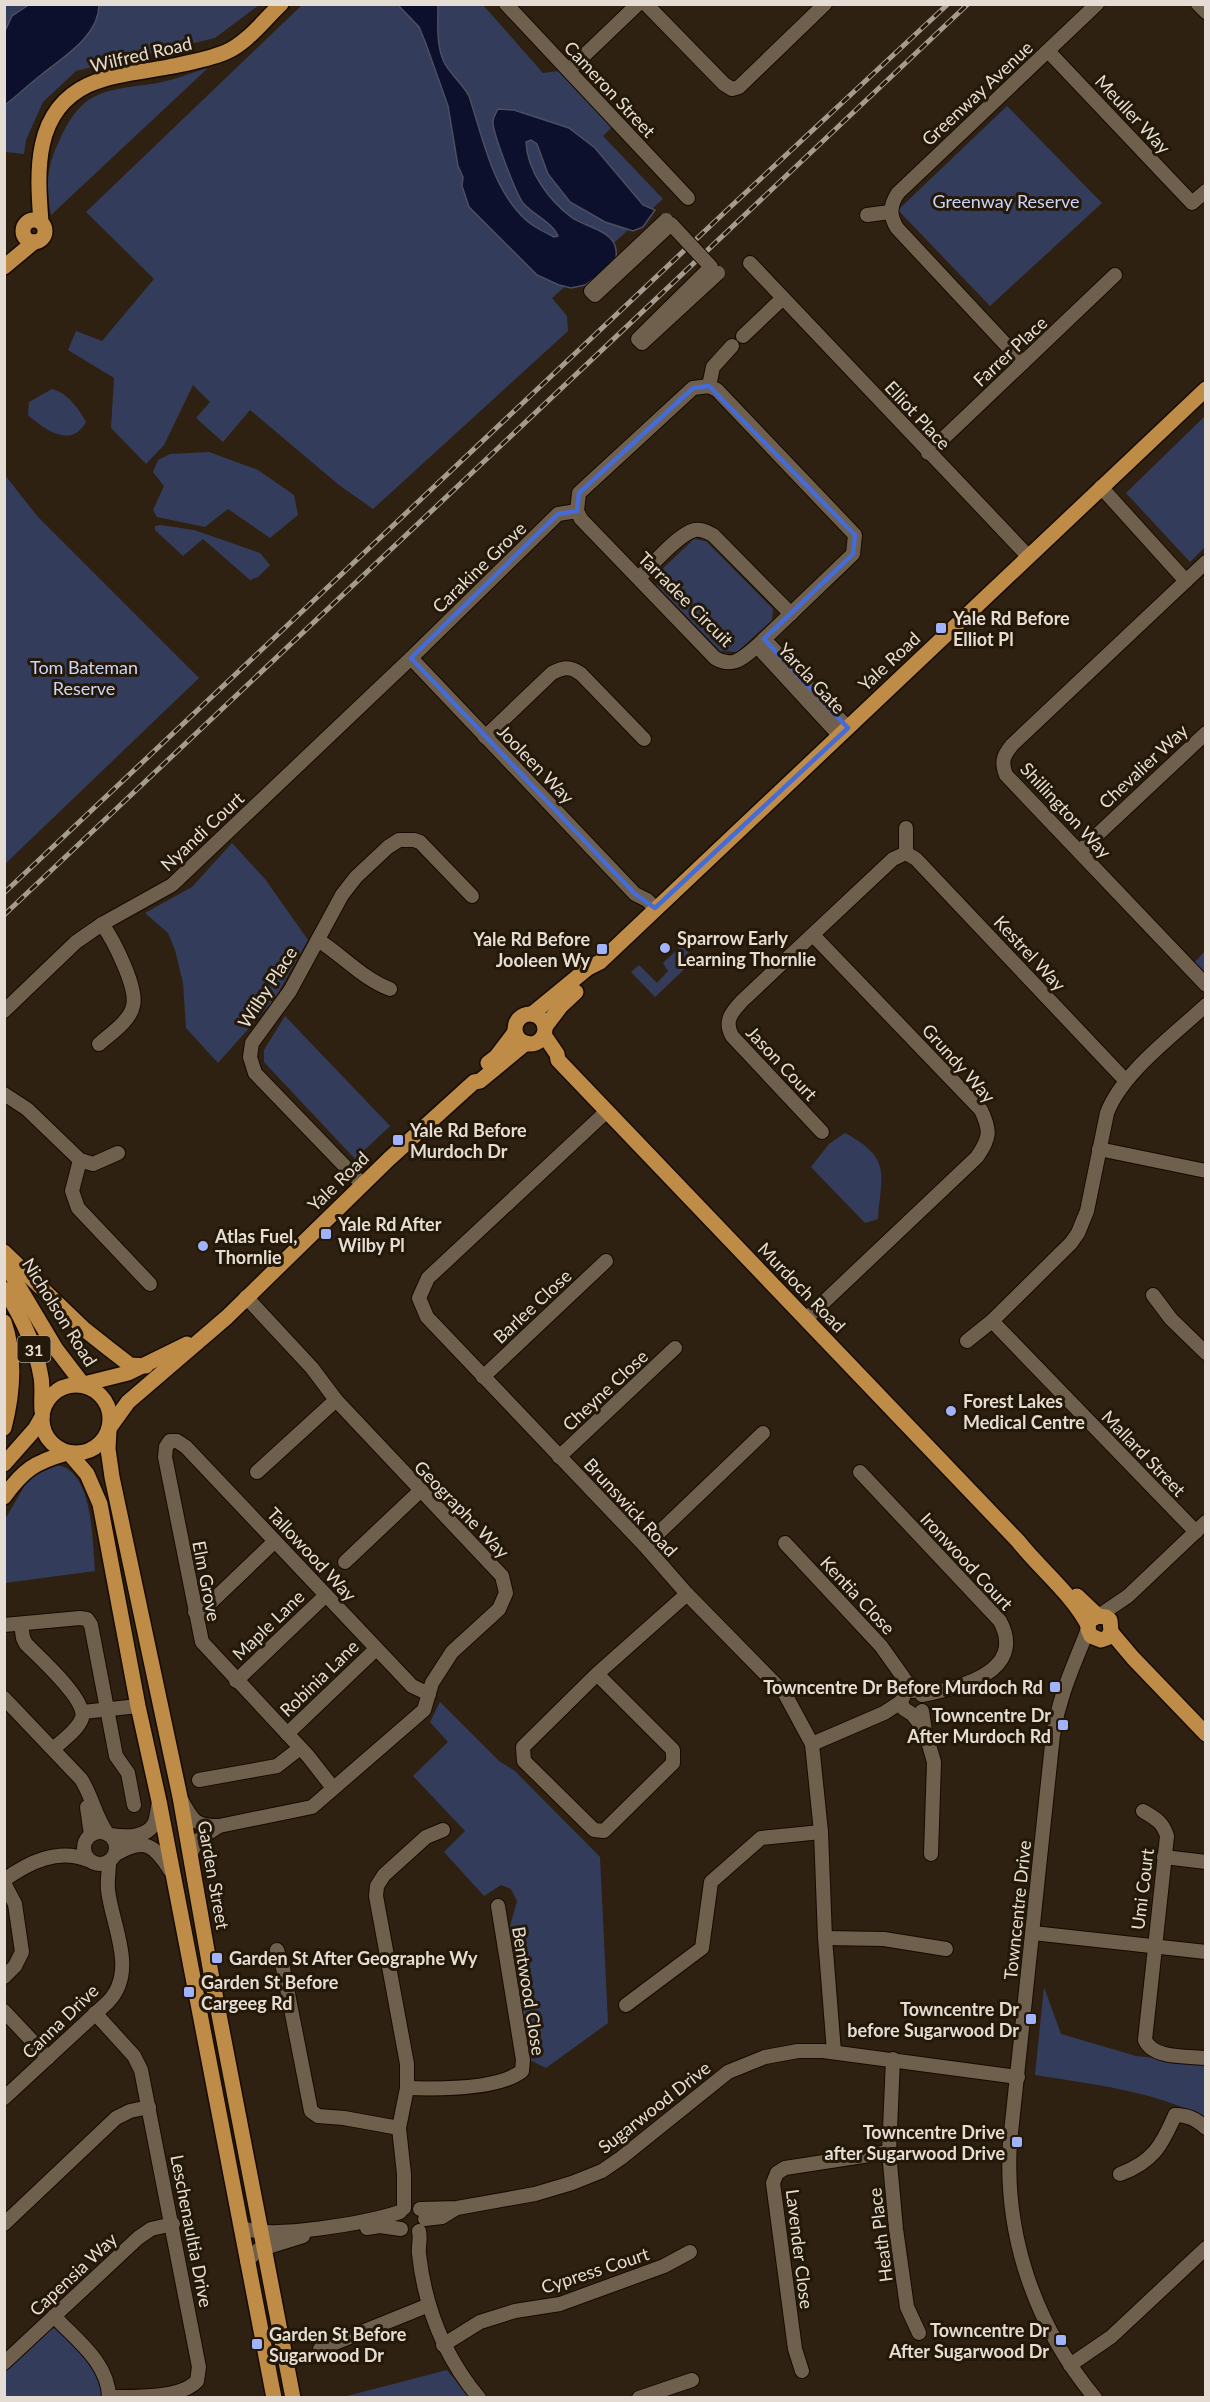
<svg xmlns="http://www.w3.org/2000/svg" width="1210" height="2402" font-family="Lato,sans-serif">
	<style>
		.green { fill: #343c5c }
		.water { fill: #0c102d; stroke: #4d4e5f; stroke-width: 1.5 }
		.lines { fill: none; stroke-linecap: round; stroke-linejoin: round }
		.minor-casing { stroke: #160a00; stroke-width: 16 }
		.major-casing { stroke: #160a00; stroke-width: 18 }
		.minor { stroke: #6f604e; stroke-width: 14 }
		.major { stroke: #be8c46; stroke-width: 15 }
		.rail-casing { stroke: #a59b8f; stroke-width: 5 }
		.rail { stroke: #241808; stroke-width: 3; stroke-dasharray: 9; stroke-linecap: butt }
		.minor-bridge-casing { stroke: #160a00; stroke-width: 16; stroke-linecap: butt }
		.minor-bridge { stroke: #6f604e; stroke-width: 14 }
		.marked { fill: none; stroke: #456bd7; stroke-width: 4.5; stroke-linejoin: round }
		.poi-dot { fill: #a1b3fd; stroke: #241808; stroke-width: 2 }
		.labels { text-anchor: middle; dominant-baseline: central; stroke-width: 6; stroke-linejoin: round; paint-order: stroke }
		.shield { fill: #241808; stroke: #aba296; stroke-width: 1.5 }
		.shield-label { font-size: 16px; font-weight: bold; fill: #e5ddd3 }
		.street-label { font-size: 18px; fill: #e5ddd3; stroke: #241808 }
		.park-label { font-size: 18px; fill: #cbd5fb; stroke: #241808 }
		.poi-label { font-size: 18px; font-weight: bold; fill: #e5ddd3; stroke: #241808; text-anchor: start }
	</style>
	<rect width="100%" height="100%" fill="#2e2111"/>
	<!-- green -->
	<g class="green">
		<path d="M4 5H259L215 38 76 71 43 102 26 140 24 154 5 152Z"/>
		<path d="M302 5H483L543 73 559 71 612 127 603 136 663 199 552 298 567 316 568 331 373 509 339 485 250 410 223 442 196 418 210 402 193 385 164 445 146 464 111 428 114 378 68 350 76 331 102 341 154 279 86 212Z"/>
		<path d="M208 68 51 215C46 182 46 169 60 139 83 91 101 91 151 84 169 82 190 73 208 68Z"/>
		<path d="M1007 106 1102 203 990 306 898 210Z"/>
		<path d="M52 389C68 393 79 409 86 422 84 425 80 431 76 433 61 442 39 425 28 415L29 402Z"/>
		<path d="M1205 416V547L1190 562 1126 493Z"/>
		<path d="M209 452 258 470 294 495 298 515 270 538 228 509 205 527 157 517 153 510 164 486 153 472 158 460 170 454Z"/>
		<path d="M4 474 38 517 199 678 5 864Z"/>
		<path d="M161 525 194 530 260 553 270 565 258 577 250 580 203 539 183 556 155 530V526Z"/>
		<path d="M694 539 706 541 773 609 772 620 737 652 720 651 657 586 659 572Z"/>
		<path d="M232 843 265 879 308 940 274 1000 218 1063 186 1028 183 983 175 950 168 933 145 913 192 887Z"/>
		<path d="M678 942 695 959 655 997 631 972 639 965 657 983 668 971 663 963 680 947Z"/>
		<path d="M1205 951V978L1192 965Z"/>
		<path d="M285 1016 390 1126 355 1159 264 1062V1050Z"/>
		<path d="M845 1133C891 1158 882 1172 878 1219L865 1223 811 1167 829 1144Z"/>
		<path d="M55 1465C94 1468 92 1541 95 1571L5 1583 4 1521 28 1480 35 1473Z"/>
		<path d="M440 1702 499 1761 515 1771 600 1857 608 2023 546 2068 528 2059 509 1930 517 1901 511 1889 501 1885 484 1896 444 1852 465 1831 413 1776 448 1742 430 1722Z"/>
		<path d="M1044 1987 1061 2034 1136 2056 1205 2063V2117C1149 2090 1096 2085 1035 2075Z"/>
		<path d="M55 2328 60 2329 93 2363 105 2398H5V2370L44 2331Z"/>
		<path d="M447 2370 469 2397H343Z"/>
	</g>
	<!-- water -->
	<g class="water">
		<path d="M30 4 99 5C99 36 63 57 41 75 28 85 17 96 5 105V31L12 16Z"/>
		<path d="M398 5H438C438 23 436 45 444 62 449 73 462 83 469 96 483 138 492 189 526 220 533 227 545 232 554 237L558 236C553 223 534 215 524 204 517 197 492 131 493 122 493 117 496 113 498 109L514 110 569 128 595 148 643 205 655 210 643 227 633 231 605 222 570 202 548 174 537 144 531 140 526 142C527 171 549 200 571 217 582 225 600 228 609 237 616 243 617 250 616 258L603 272 585 285 571 288 559 285 537 275 469 207 462 186 463 177 458 166 448 106 426 44 419 27Z"/>
	</g>
	<g class="lines">
		<!-- minor casing -->
		<g class="minor-casing">
			<g id="minor">
				<path d="M506 4 688 198"/>
				<path d="M646 4 724 84 732 89 739 87 825 4"/>
				<path d="M1198 4 1206 12"/>
				<path d="M1048 51 1192 203 1206 191"/>
				<path d="M569 70 638 4"/>
				<path d="M867 215 890 212"/>
				<path d="M750 263 1028 556"/>
				<path d="M743 336 783 298"/>
				<path d="M1023 363 897 228C889 215 890 205 898 193L1097 4"/>
				<path d="M709 386 717 390 855 535 853 554 757 646C744 657 733 669 715 658L581 519 577 511 579 493 693 388Z"/>
				<path d="M709 386 713 367 732 346"/>
				<path d="M928 453 1115 275"/>
				<path d="M1101 487 1186 581"/>
				<path d="M1206 562 1012 745C1003 756 1001 762 1006 775L1206 985"/>
				<path d="M639 578C651 566 679 533 695 530 702 529 707 532 713 535L791 614"/>
				<path d="M764 639 848 728"/>
				<path d="M757 646 839 735"/>
				<path d="M411 658 635 894 647 900 655 908"/>
				<path d="M485 737 552 673C564 667 570 666 581 674L644 739"/>
				<path d="M1080 851 1206 733"/>
				<path d="M906 853V828"/>
				<path d="M318 940C342 955 363 979 390 989"/>
				<path d="M4 1011 76 942 102 924 172 885 411 658 558 514 577 511"/>
				<path d="M99 1044C110 1034 130 1021 133 1006 138 988 113 939 102 924"/>
				<path d="M4 1094 27 1109 80 1160 93 1164 118 1153"/>
				<path d="M606 1112 428 1278 419 1298 427 1317 645 1546 687 1594 785 1694 812 1744 821 1832 825 1938 834 2052"/>
				<path d="M822 1132 732 1036C724 1021 731 1013 742 1001L893 859 906 853 916 859 1125 1080"/>
				<path d="M1099 1149 1206 1171"/>
				<path d="M80 1160 72 1191 78 1208 150 1284"/>
				<path d="M362 1184 255 1073 250 1057 252 1043 290 991 342 895 356 877 388 847 399 840H414L420 842 472 896"/>
				<path d="M1153 1295 1171 1319 1206 1353"/>
				<path d="M806 1319 977 1157C990 1138 991 1131 981 1110L813 935"/>
				<path d="M992 1321 1196 1532"/>
				<path d="M967 1341 992 1321 1071 1243 1078 1233 1087 1211 1107 1113C1122 1073 1174 1035 1206 1005"/>
				<path d="M483 1377 606 1261"/>
				<path d="M559 1457 675 1348"/>
				<path d="M257 1472 336 1400"/>
				<path d="M860 1472 1000 1621C1027 1672 959 1688 922 1695"/>
				<path d="M785 1543 881 1646 913 1691"/>
				<path d="M645 1546 763 1433"/>
				<path d="M345 1562 420 1491"/>
				<path d="M195 1612 204 1609 275 1541"/>
				<path d="M1100 1615 1128 1596 1206 1522"/>
				<path d="M21 1624 23 1638 26 1644C39 1657 87 1700 82 1718 78 1730 62 1741 53 1749"/>
				<path d="M4 1625 80 1618 87 1619 91 1625 116 1756 128 1773 134 1805"/>
				<path d="M1088 1629C1073 1668 1060 1693 1053 1735L1010 2142C1004 2236 1035 2325 1095 2398"/>
				<path d="M597 1674 673 1750V1763L604 1831 594 1830 524 1761 523 1747 597 1674 687 1594"/>
				<path d="M236 1681 326 1595"/>
				<path d="M904 1695 901 1702 904 1709 912 1714 924 1729"/>
				<path d="M4 1698 81 1779C92 1796 95 1816 107 1833"/>
				<path d="M922 1711 925 1731 934 1762 931 1854"/>
				<path d="M83 1712 138 1706"/>
				<path d="M287 1734 376 1649"/>
				<path d="M812 1744 884 1713 901 1702"/>
				<path d="M199 1780 277 1766 300 1748"/>
				<path d="M333 1788 308 1756 202 1642 165 1457 166 1447 170 1441H177L186 1447 412 1686 429 1694"/>
				<path d="M182 1801C193 1821 195 1826 219 1826L312 1807 424 1710 432 1683 452 1652 499 1609 506 1593 502 1576 336 1400 312 1368 246 1297"/>
				<path d="M87 1807 91 1835"/>
				<path d="M1143 1811C1155 1818 1163 1822 1167 1836L1145 2040C1153 2059 1187 2056 1206 2058"/>
				<circle cx="100" cy="1848" r="16"/>
				<path d="M110 1835C125 1837 147 1839 155 1822 157 1816 157 1809 159 1803"/>
				<path d="M116 1854C145 1837 154 1845 170 1870"/>
				<path d="M190 1854 198 1840 219 1826"/>
				<path d="M1164 1857 1206 1862"/>
				<path d="M4 1880C29 1862 58 1848 88 1860"/>
				<path d="M4 1883 15 1904 22 1952 15 1966 4 1977"/>
				<path d="M1033 1933 1206 1952"/>
				<path d="M825 1938 884 1939 946 1949"/>
				<path d="M277 1950 283 1968 311 2111 318 2116 344 2118 399 2128"/>
				<path d="M626 2005 702 1948 711 1882 761 1838 821 1832"/>
				<path d="M4 2011 48 2058"/>
				<path d="M95 2013 134 2056 141 2070 199 2367 197 2381C180 2399 133 2397 109 2397"/>
				<path d="M893 2059 889 2152 896 2229 907 2307 919 2333"/>
				<path d="M407 2088C437 2089 498 2090 522 2071L523 2060 498 1906"/>
				<path d="M4 2098 108 2002C138 1971 112 1926 108 1890 107 1881 109 1871 109 1862"/>
				<path d="M1120 2174C1153 2162 1162 2145 1175 2115 1188 2115 1196 2119 1206 2128"/>
				<path d="M404 2208V2174L399 2128 407 2088V2064L376 1896 377 1886 384 1875 426 1837 443 1830"/>
				<path d="M420 2209 457 2208 535 2194 572 2183 602 2171 621 2158 728 2072 765 2057 798 2051H823L1018 2077"/>
				<path d="M425 2219 442 2217 455 2209"/>
				<path d="M4 2224 116 2118 130 2111 149 2107"/>
				<path d="M241 2227C270 2241 369 2222 400 2212"/>
				<path d="M367 2228 380 2226 401 2229"/>
				<path d="M419 2231C421 2239 418 2247 419 2254 425 2308 444 2356 479 2398"/>
				<path d="M247 2261 258 2250 303 2236"/>
				<path d="M54 2316C76 2340 109 2363 109 2398"/>
				<path d="M443 2345 480 2322 515 2311 560 2304 664 2266 690 2252"/>
				<path d="M320 2349 429 2305"/>
				<path d="M4 2363 138 2238 151 2229 173 2224"/>
				<path d="M1070 2365 1111 2337 1206 2248"/>
				<path d="M802 2371 795 2349 773 2183 777 2173 785 2168 889 2152"/>
				<path d="M639 2398 692 2380"/>
			</g>
		</g>
		<!-- major casing -->
		<g class="major-casing">
			<g id="major">
				<circle cx="34" cy="231" r="11"/>
				<path d="M41 222C37 172 33 111 88 85 113 74 142 72 168 67 187 63 207 60 226 52 247 43 264 20 281 4"/>
				<path d="M4 267 34 242"/>
				<path d="M532 1014 588 968 600 962 1206 389"/>
				<circle cx="530" cy="1029" r="15"/>
				<path d="M545 1027 561 1006 576 992"/>
				<path d="M544 1035 557 1054 558 1060 1018 1541C1040 1569 1071 1593 1088 1625"/>
				<path d="M488 1063 496 1057 515 1032"/>
				<path d="M4 1252 84 1329 108 1348 130 1365 146 1366"/>
				<path d="M4 1262 56 1349 82 1383"/>
				<path d="M4 1289C21 1316 36 1346 41 1377 43 1388 41 1400 42 1411"/>
				<path d="M4 1322C16 1357 13 1393 4 1428"/>
				<path d="M84 1384 128 1373 187 1344"/>
				<circle cx="76" cy="1419" r="34"/>
				<path d="M110 1427 128 1402 227 1317 389 1159 474 1082 480 1081 526 1043"/>
				<path d="M109 1430 108 1449 112 1477 180 1797 211 1973 293 2398"/>
				<path d="M69 1453 87 1474 100 1504 138 1706 159 1801 274 2398"/>
				<path d="M4 1464 35 1429 42 1417"/>
				<path d="M4 1497C23 1470 35 1462 67 1453"/>
				<path d="M1077 1596 1098 1616 1106 1617 1110 1620 1111 1632 1107 1638 1101 1640 1091 1636 1088 1629 1089 1621 1098 1616"/>
				<path d="M1111 1632 1133 1658 1206 1734"/>
			</g>
		</g>
		<!-- minor -->
		<use href="#minor" class="minor"/>
		<!-- major -->
		<use href="#major" class="major"/>
		<!-- rail casing -->
		<g class="rail-casing">
			<g id="rail">
				<path d="M4 893 726 211 948 4"/>
				<path d="M4 915 968 4"/>
			</g>
		</g>
		<!-- rail -->
		<use href="#rail" class="rail"/>
		<!-- minor-bridge casing -->
		<g class="minor-bridge-casing">
			<path id="minor-bridge" d="M666 220 591 291 595 295 671 224 711 267 638 339 642 343 718 273"/>
		</g>
		<!-- minor-bridge -->
		<use href="#minor-bridge" class="minor-bridge"/>
	</g>
	<!-- marked area -->
	<path class="marked" d="M709 386 855 535 853 554 764 639 848 728 655 908 635 894 411 658 558 514 577 511 579 493 693 388Z"/>
	<!-- markers -->
	<g class="poi-dot">
		<rect x="935" y="622" width="12" height="12" rx="3"/>
		<circle cx="665" cy="948" r="6"/>
		<rect x="596" y="943" width="12" height="12" rx="3"/>
		<rect x="392" y="1134" width="12" height="12" rx="3"/>
		<rect x="320" y="1228" width="12" height="12" rx="3"/>
		<circle cx="203" cy="1246" r="6"/>
		<circle cx="951" cy="1411" r="6"/>
		<rect x="1049" y="1681" width="12" height="12" rx="3"/>
		<rect x="1057" y="1719" width="12" height="12" rx="3"/>
		<rect x="211" y="1952" width="12" height="12" rx="3"/>
		<rect x="183" y="1986" width="12" height="12" rx="3"/>
		<rect x="1025" y="2013" width="12" height="12" rx="3"/>
		<rect x="1011" y="2136" width="12" height="12" rx="3"/>
		<rect x="1055" y="2334" width="12" height="12" rx="3"/>
		<rect x="251" y="2338" width="12" height="12" rx="3"/>
	</g>
	<g class="labels">
		<!-- shield labels -->
		<rect class="shield" x="17.5" y="1336" width="33" height="26" rx="4.5"/>
		<g class="shield-label">
			<text x="34" y="1349">31</text>
		</g>
		<!-- street labels -->
		<g class="street-label">
			<text transform="translate(141 54) rotate(-13)">Wilfred Road</text>
			<text transform="translate(610 89) rotate(47)">Cameron Street</text>
			<text transform="translate(977 93) rotate(-43)">Greenway Avenue</text>
			<text transform="translate(1133 114) rotate(47)">Meuller Way</text>
			<text transform="translate(1010 351) rotate(-43)">Farrer Place</text>
			<text transform="translate(918 415) rotate(47)">Elliot Place</text>
			<text transform="translate(479 567) rotate(-44)">Carakine Grove</text>
			<text transform="translate(686 599) rotate(45)">Tarradee Circuit</text>
			<text transform="translate(889 661) rotate(-43)">Yale Road</text>
			<text transform="translate(812 678) rotate(47)">Yarcla Gate</text>
			<text transform="translate(536 764) rotate(46)">Jooleen Way</text>
			<text transform="translate(1143 766) rotate(-43)">Chevalier Way</text>
			<text transform="translate(1066 810) rotate(47)">Shillington Way</text>
			<text transform="translate(202 831) rotate(-43)">Nyandi Court</text>
			<text transform="translate(1030 953) rotate(47)">Kestrel Way</text>
			<text transform="translate(267 987) rotate(-57)">Wilby Place</text>
			<text transform="translate(782 1063) rotate(47)">Jason Court</text>
			<text transform="translate(959 1063) rotate(48)">Grundy Way</text>
			<text transform="translate(338 1181) rotate(-44)">Yale Road</text>
			<text transform="translate(802 1287) rotate(46)">Murdoch Road</text>
			<text transform="translate(532 1306) rotate(-43)">Barlee Close</text>
			<text transform="translate(60 1312) rotate(58)">Nicholson Road</text>
			<text transform="translate(605 1390) rotate(-43)">Cheyne Close</text>
			<text transform="translate(1144 1453) rotate(46)">Mallard Street</text>
			<text transform="translate(631 1507) rotate(47)">Brunswick Road</text>
			<text transform="translate(462 1509) rotate(46)">Geographe Way</text>
			<text transform="translate(312 1554) rotate(47)">Tallowood Way</text>
			<text transform="translate(967 1561) rotate(47)">Ironwood Court</text>
			<text transform="translate(207 1581) rotate(79)">Elm Grove</text>
			<text transform="translate(858 1595) rotate(47)">Kentia Close</text>
			<text transform="translate(268 1625) rotate(-44)">Maple Lane</text>
			<text transform="translate(319 1678) rotate(-44)">Robinia Lane</text>
			<text transform="translate(214 1875) rotate(80)">Garden Street</text>
			<text transform="translate(1142 1889) rotate(-83)">Umi Court</text>
			<text transform="translate(1017 1910) rotate(-84)">Towncentre Drive</text>
			<text transform="translate(529 1991) rotate(81)">Bentwood Close</text>
			<text transform="translate(60 2021) rotate(-44)">Canna Drive</text>
			<text transform="translate(654 2107) rotate(-38)">Sugarwood Drive</text>
			<text transform="translate(192 2231) rotate(79)">Leschenaultia Drive</text>
			<text transform="translate(880 2235) rotate(-97)">Heath Place</text>
			<text transform="translate(800 2249) rotate(83)">Lavender Close</text>
			<text transform="translate(595 2270) rotate(-18)">Cypress Court</text>
			<text transform="translate(73 2274) rotate(-43)">Capensia Way</text>
		</g>
		<!-- park labels -->
		<g class="park-label">
			<text x="1006" y="201">Greenway Reserve</text>
			<text x="84" y="667">Tom Bateman<tspan x="84" dy="21">Reserve</tspan></text>
		</g>
		<!-- poi labels -->
		<g class="poi-label">
			<text x="953" y="618">Yale Rd Before<tspan x="953" dy="21">Elliot Pl</tspan></text>
			<text x="677" y="938">Sparrow Early<tspan x="677" dy="21">Learning Thornlie</tspan></text>
			<text x="590" y="939" text-anchor="end">Yale Rd Before<tspan x="590" dy="21">Jooleen Wy</tspan></text>
			<text x="410" y="1130">Yale Rd Before<tspan x="410" dy="21">Murdoch Dr</tspan></text>
			<text x="338" y="1224">Yale Rd After<tspan x="338" dy="21">Wilby Pl</tspan></text>
			<text x="215" y="1236">Atlas Fuel,<tspan x="215" dy="21">Thornlie</tspan></text>
			<text x="963" y="1401">Forest Lakes<tspan x="963" dy="21">Medical Centre</tspan></text>
			<text x="1043" y="1687" text-anchor="end">Towncentre Dr Before Murdoch Rd</text>
			<text x="1051" y="1715" text-anchor="end">Towncentre Dr<tspan x="1051" dy="21">After Murdoch Rd</tspan></text>
			<text x="229" y="1958">Garden St After Geographe Wy</text>
			<text x="201" y="1982">Garden St Before<tspan x="201" dy="21">Cargeeg Rd</tspan></text>
			<text x="1019" y="2009" text-anchor="end">Towncentre Dr<tspan x="1019" dy="21">before Sugarwood Dr</tspan></text>
			<text x="1005" y="2132" text-anchor="end">Towncentre Drive<tspan x="1005" dy="21">after Sugarwood Drive</tspan></text>
			<text x="1049" y="2330" text-anchor="end">Towncentre Dr<tspan x="1049" dy="21">After Sugarwood Dr</tspan></text>
			<text x="269" y="2334">Garden St Before<tspan x="269" dy="21">Sugarwood Dr</tspan></text>
		</g>
	</g>
	<!-- border -->
	<rect width="1210" height="2402" fill="none" stroke="#e5ddd3" stroke-width="12"/>
</svg>
